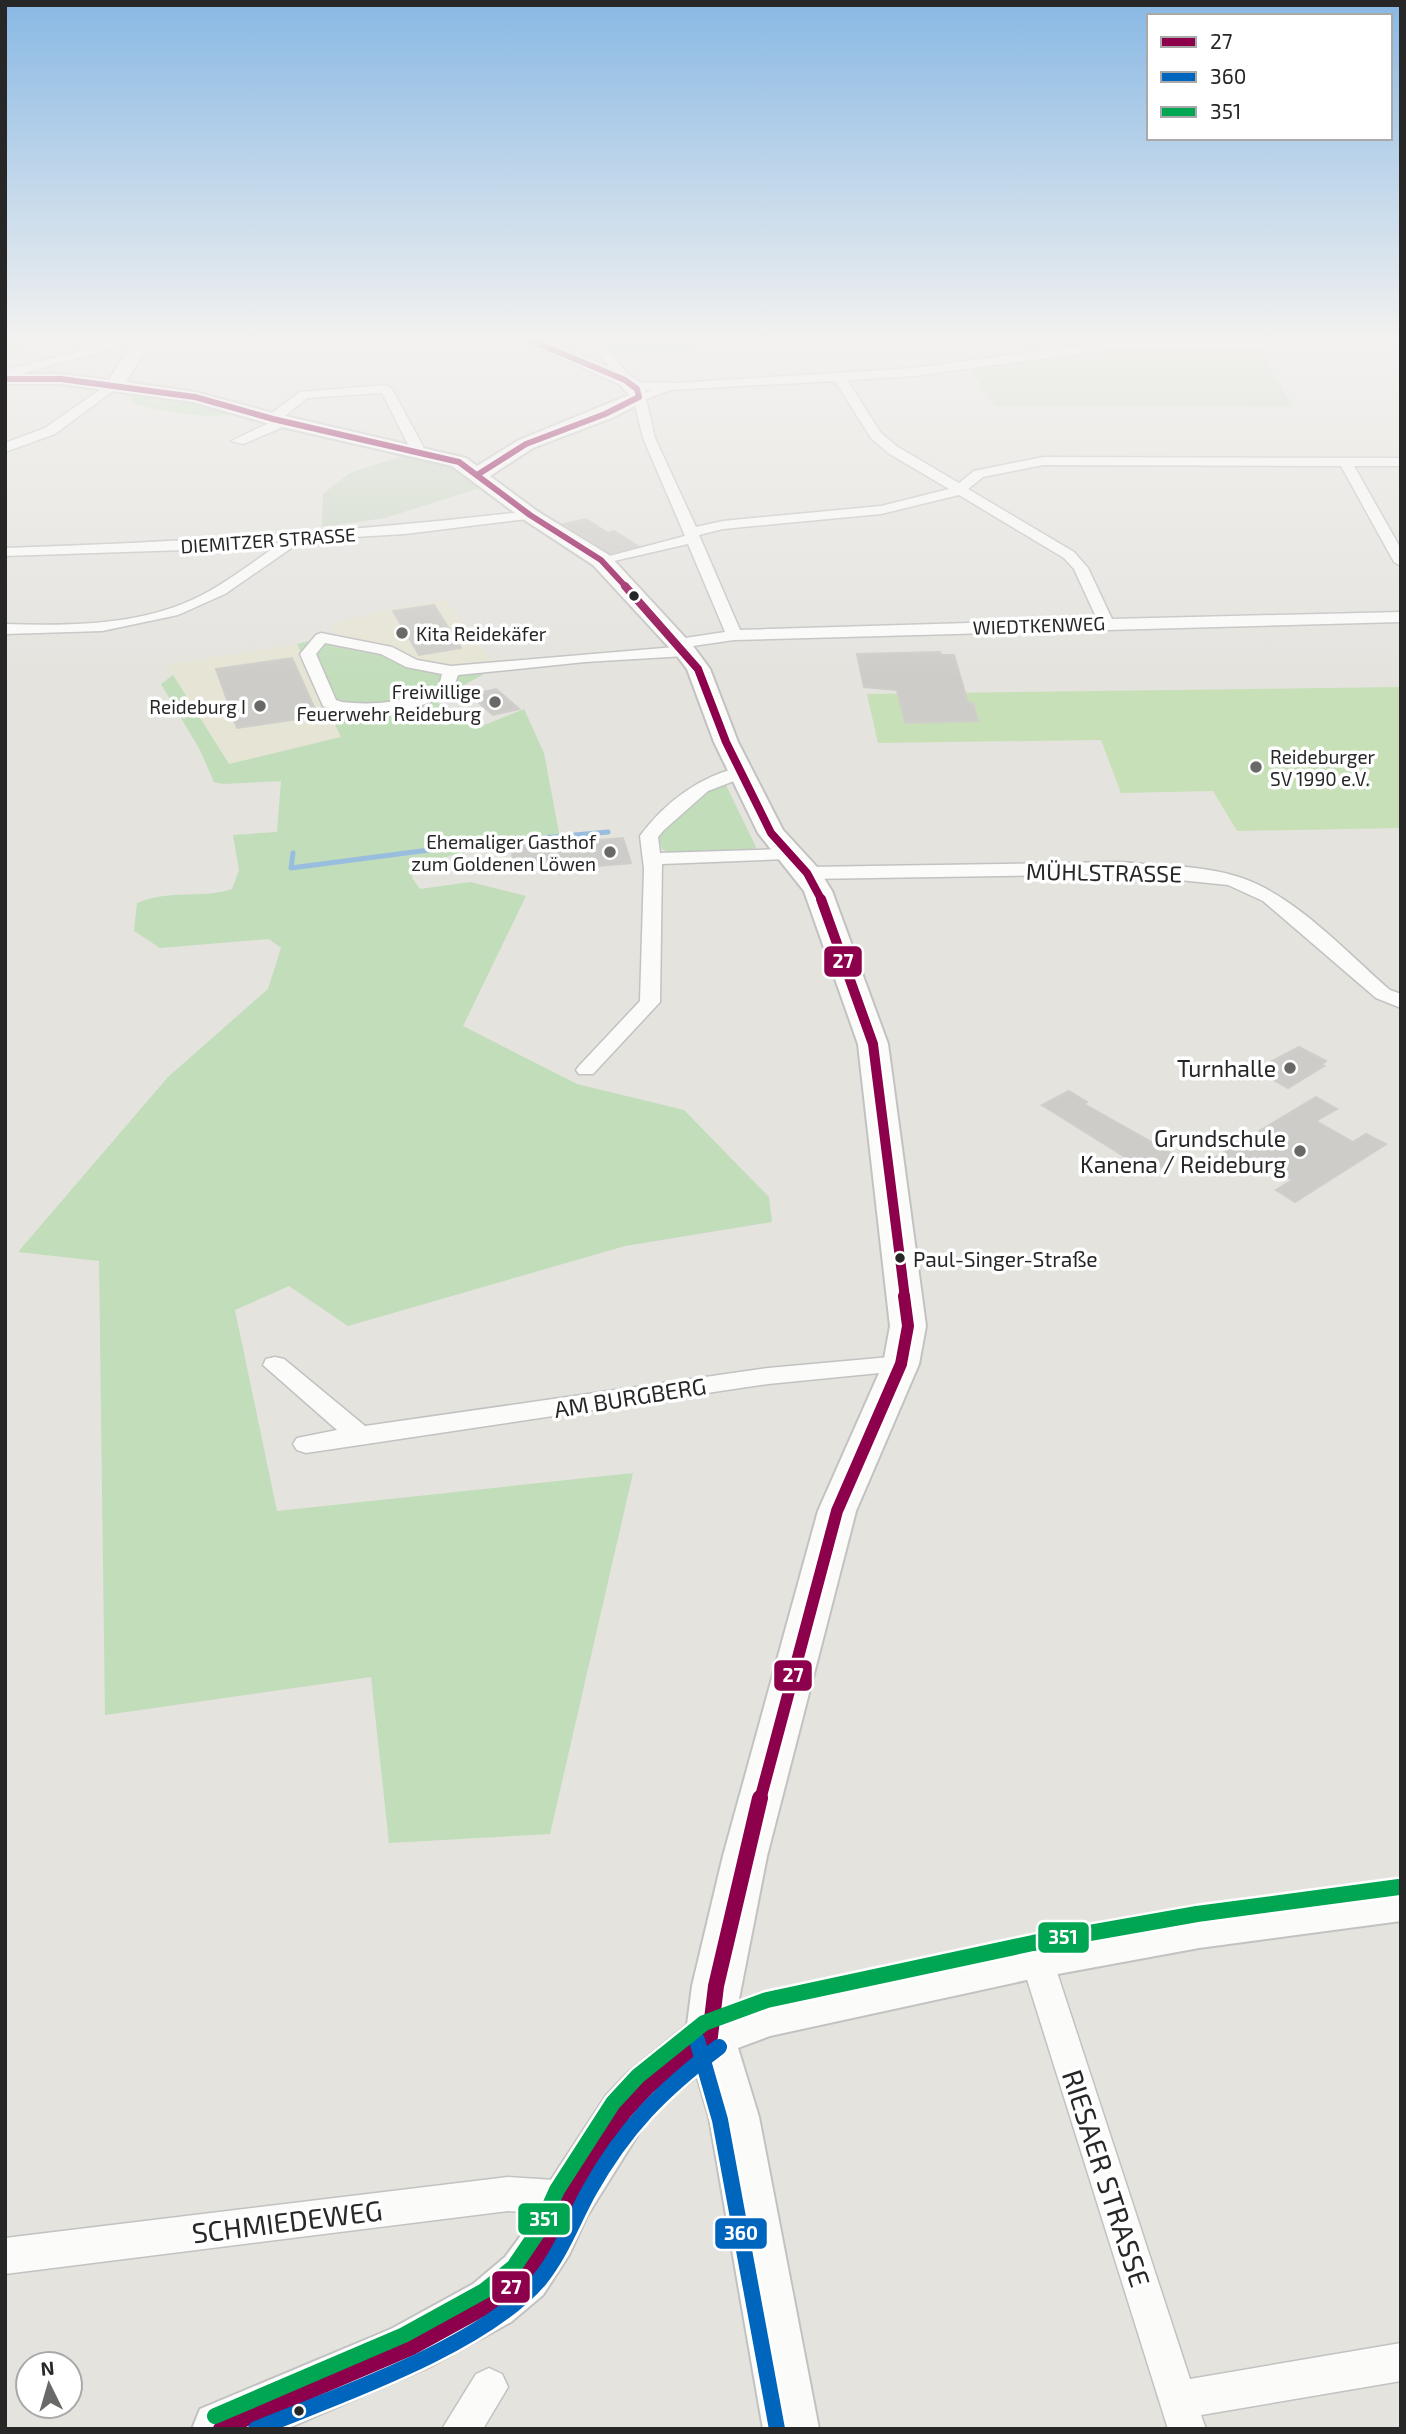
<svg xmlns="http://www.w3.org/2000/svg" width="1406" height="2434" font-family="'Exo 2',sans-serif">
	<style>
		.education { fill: #e6e4d4 }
		.green { fill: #c1ddba }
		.cemetery { fill: #cdd8c6 }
		.pitch { fill: #c8e0b8 }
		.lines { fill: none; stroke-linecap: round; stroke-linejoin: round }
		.stream { stroke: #98bdde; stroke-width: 5 }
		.building { fill: #cdccc8; stroke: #cfceca; stroke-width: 2 }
		.street-casing { stroke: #c2c2c2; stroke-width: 3 }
		.secondary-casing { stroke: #c2c2c2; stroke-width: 4 }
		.street { fill: #fbfbfa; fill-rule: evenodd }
		.secondary { fill: #fbfbfa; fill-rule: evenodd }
		.bus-1-far4-casing { stroke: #fff; stroke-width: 9 }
		.bus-1-far3-casing { stroke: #fff; stroke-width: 11 }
		.bus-1-far2-casing { stroke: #fff; stroke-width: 15 }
		.bus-1-far1-casing { stroke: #fff; stroke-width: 18 }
		.bus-1-casing { stroke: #fff; stroke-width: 21 }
		.bus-2-casing { stroke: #fff; stroke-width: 21 }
		.bus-3-casing { stroke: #fff; stroke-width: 21 }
		.bus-1-far4 { stroke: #8d004b; stroke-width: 6 }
		.bus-1-far3 { stroke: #8d004b; stroke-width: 8 }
		.bus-1-far2 { stroke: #8d004b; stroke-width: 10 }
		.bus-1-far1 { stroke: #8d004b; stroke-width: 12 }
		.bus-1 { stroke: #8d004b; stroke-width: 16 }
		.bus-2 { stroke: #0065bd; stroke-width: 16 }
		.bus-3 { stroke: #00a651; stroke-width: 16 }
		.bus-dot { fill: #272727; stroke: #fff; stroke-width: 2.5 }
		.poi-dot { fill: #696967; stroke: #fff; stroke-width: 2.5 }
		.labels { text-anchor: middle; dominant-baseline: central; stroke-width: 7; stroke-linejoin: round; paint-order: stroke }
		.far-street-label { font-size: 19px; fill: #272727; stroke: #fff }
		.far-poi-label { font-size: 19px; fill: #272727; stroke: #fff; text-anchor: end }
		.bus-label { font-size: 21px; fill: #272727; stroke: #fff; text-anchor: start }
		.street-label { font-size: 23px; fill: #272727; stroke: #fff }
		.poi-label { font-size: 23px; fill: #272727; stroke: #fff; text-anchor: end }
		.near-street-label { font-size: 28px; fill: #272727; stroke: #fff }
		.line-badge { stroke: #fff; stroke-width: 2.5 }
		.badge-label { font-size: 19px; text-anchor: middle; font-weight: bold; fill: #fff }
	</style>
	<rect width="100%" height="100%" fill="#e4e3de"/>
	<!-- education -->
	<g class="education">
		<path d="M446 600 494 664 430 673 336 640 330 625 382 610Z"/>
		<path d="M297 644 342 737 229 764 166 665Z"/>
	</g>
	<!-- green -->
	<g class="green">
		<path d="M5 338H53L41 346 5 355Z"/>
		<path d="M617 338H716L728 348 612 356 596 340Z"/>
		<path d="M140 388 248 414C205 418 175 415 133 403L127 390Z"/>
		<path d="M321 638 386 650 438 674 495 668 435 701 475 729 524 709 544 753 560 838 459 853 414 867 412 878 420 889 470 882 526 896 463 1026 577 1084 684 1110 769 1197 772 1222 625 1246 348 1326 289 1286 235 1310 277 1511 633 1473 550 1834 389 1843 371 1677 105 1715 99 1261 18 1252 168 1077 268 989 281 948 269 939 160 948 134 931 137 903C171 889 204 899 232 889L239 870 233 835 277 832 281 781 223 784 214 782 200 750 161 684 173 675 229 764 341 737 297 644Z"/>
		<path d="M723 779 756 847 752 850 669 853 662 849 657 834 668 819Z"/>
	</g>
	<!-- cemetery -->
	<g class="cemetery">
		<path d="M1123 351H1261L1293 407 995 406 971 371 1025 361Z"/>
		<path d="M411 453 449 463 483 487 385 518 322 527 323 494 350 473Z"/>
	</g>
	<!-- pitch -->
	<path class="pitch" d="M1401 687V828L1237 831 1213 791 1121 793 1101 740 878 743 867 694Z"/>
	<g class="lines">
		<!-- stream -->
		<path class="stream" d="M293 853 291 868 475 844 608 832"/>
	</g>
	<!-- building -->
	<g class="building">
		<path d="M586 519 608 533 614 531 638 546 611 553 564 524Z"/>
		<path d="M434 605 461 648 419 655 393 611Z"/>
		<path d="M940 652 941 655H954L968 703H973L978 721 905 723 897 690 864 687 857 654Z"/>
		<path d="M292 658 318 716 237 728 216 669Z"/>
		<path d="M496 689 502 694 519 709 493 715 470 695Z"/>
		<path d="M623 838 631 863 598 866 596 861 516 869 510 847Z"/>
		<path d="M1299 1047 1326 1061 1321 1065 1324 1066 1288 1088 1255 1070Z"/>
		<path d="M1069 1091 1087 1102 1084 1104 1178 1157 1151 1173 1042 1105Z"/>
		<path d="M1316 1097 1337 1109 1316 1121 1353 1142 1366 1134 1386 1144 1295 1202 1276 1190 1292 1180 1256 1158 1232 1173 1211 1160Z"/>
	</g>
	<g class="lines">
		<!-- street casing -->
		<g class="street-casing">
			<g id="street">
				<path d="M132 338 149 339 5 378V370Z"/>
				<path d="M585 338H598L626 372 621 380H613L614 372Z"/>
				<path d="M1401 338V345L1107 350 914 376 847 380 881 433 898 447 959 483 974 471 1043 457 1401 458V466H1354L1401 549V566L1394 562 1341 466 1043 465 983 477 968 489 1074 552 1088 568 1112 619 1401 612V622L734 640 686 647 693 651 685 656 585 662 458 675 452 692C416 712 362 722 323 706L300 654 316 635 321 633 392 647 417 660 451 666 675 647 670 643 672 640 725 632 688 544 601 564 594 560 685 536 643 438 633 397 652 390 628 388V382L676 383 914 368 1107 342ZM835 381 871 438 888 453 949 489 881 506 723 521 696 527 655 438 646 399 670 390ZM959 495 1064 558 1074 569 1097 619 740 630 699 535 723 529 881 514ZM325 643 381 654 406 667 442 674 439 686C410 702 374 706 342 702L336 700 316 654Z"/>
				<path d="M111 382 121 385 55 434 5 452V443L45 428Z"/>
				<path d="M386 385 392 389 425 450 423 453 411 450 382 393 307 398 280 420 281 428 243 444 231 441 269 423 268 416 300 392Z"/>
				<path d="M530 511 537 515 535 518 405 534 303 540 225 594 178 615 102 631 5 634V624C70 626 143 626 202 595 231 580 257 559 283 541L184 550 5 556V548C181 542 356 532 530 511Z"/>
				<path d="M741 767 747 768 750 772 747 776 708 791 664 830 658 837 660 853 787 849 796 854 787 859 662 864 660 1002 593 1074H579L576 1070 579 1066 640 1001 644 869 640 836C665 802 700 776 741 767Z"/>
				<path d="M1121 862C1159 866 1202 865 1239 877 1295 895 1346 952 1390 990L1401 994V1008L1376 998 1263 901 1228 885 1121 874 807 879 798 873 807 867Z"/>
				<path d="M901 1356 910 1358 913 1364 910 1370 768 1384 306 1453 297 1450 293 1444 297 1438 337 1430 263 1365 266 1359 275 1357 284 1359 365 1426 768 1368Z"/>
				<path d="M1036 1943 1047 1947 1052 1957 1190 2379 1401 2343V2381L1201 2415 1206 2429H1168L1020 1957 1025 1947Z"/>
				<path d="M508 2177 569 2181 581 2186 587 2198 581 2210 569 2215 508 2211 5 2274V2238Z"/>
				<path d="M489 2368 502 2374 508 2387 483 2429H442L476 2374Z"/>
			</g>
		</g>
		<!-- secondary casing -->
		<g class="secondary-casing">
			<path id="secondary" d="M136 338H153L126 382 195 392 277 414 466 458 477 466 519 440 629 395 619 384 516 338H540L631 376 643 385 648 397 645 401 612 418 533 448 490 476 537 511 609 555 693 646 710 669 738 742 783 830 817 867 832 891 888 1044 926 1326 919 1364 856 1511 767 1856 738 2004 770 1992 1036 1936 1199 1908 1401 1881V1921L1199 1948 1036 1978 770 2036 738 2048 759 2117 819 2429H763L709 2117 697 2076 664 2103 642 2128 587 2216 569 2255 543 2295 511 2322 429 2367 286 2429H192L200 2409 391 2329 473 2284 505 2257 533 2219 551 2180 606 2096 630 2071 687 2025 692 1986 723 1856 818 1511 883 1364 890 1326 858 1044 804 891 758 833 714 742 687 669 677 656 593 565 523 519 452 466 273 425 193 402 61 384H5V374H61L109 380Z"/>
		</g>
		<!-- street -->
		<use href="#street" class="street"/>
		<!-- secondary -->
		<use href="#secondary" class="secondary"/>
		<!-- bus-1-far4 casing -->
		<g class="bus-1-far4-casing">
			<g id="bus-1-far4">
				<path d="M5 379H61L195 397 273 419 459 462 530 515 601 560 626 587"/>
				<path d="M477 475 526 444 605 414 639 397 637 389 625 380 525 338"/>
			</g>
		</g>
		<!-- bus-1-far3 casing -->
		<g class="bus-1-far3-casing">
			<path id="bus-1-far3" d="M625 586 698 669 726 742 771 833 807 873 822 901"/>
		</g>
		<!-- bus-1-far2 casing -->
		<g class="bus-1-far2-casing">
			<path id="bus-1-far2" d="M821 899 873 1044 905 1298"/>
		</g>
		<!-- bus-1-far1 casing -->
		<g class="bus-1-far1-casing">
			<path id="bus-1-far1" d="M760 1800 837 1511 901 1364 908 1326 904 1296"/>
		</g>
		<!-- bus-1 casing -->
		<g class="bus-1-casing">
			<g id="bus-1">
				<path d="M710 2036 716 1986 760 1798"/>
				<path d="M221 2429 410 2348 492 2303 524 2276 551 2237 569 2198 624 2112 647 2087 710 2036"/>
			</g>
		</g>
		<!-- bus-2 casing -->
		<g class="bus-2-casing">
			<g id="bus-2">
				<path d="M697 2040 720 2120 777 2429"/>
				<path d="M256 2429C337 2396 484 2346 540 2279 561 2253 573 2220 589 2191 624 2128 662 2090 719 2047"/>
			</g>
		</g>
		<!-- bus-3 casing -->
		<g class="bus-3-casing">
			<path id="bus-3" d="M215 2416 404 2335 484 2291 514 2267 539 2230 557 2190 613 2103 638 2076 704 2023 767 2000 1033 1943 1197 1914 1399 1887"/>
		</g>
		<!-- bus-1-far4 -->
		<use href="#bus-1-far4" class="bus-1-far4"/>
		<!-- bus-1-far3 -->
		<use href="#bus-1-far3" class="bus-1-far3"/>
		<!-- bus-1-far2 -->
		<use href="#bus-1-far2" class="bus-1-far2"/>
		<!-- bus-1-far1 -->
		<use href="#bus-1-far1" class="bus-1-far1"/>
		<!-- bus-1 -->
		<use href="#bus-1" class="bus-1"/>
		<!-- bus-2 -->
		<use href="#bus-2" class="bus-2"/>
		<!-- bus-3 -->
		<use href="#bus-3" class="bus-3"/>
	</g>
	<!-- sky -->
	<linearGradient id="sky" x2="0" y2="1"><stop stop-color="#88b8e4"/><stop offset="0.5" stop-color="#f3f2f0"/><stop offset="1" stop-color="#f3f2f0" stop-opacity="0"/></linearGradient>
	<rect width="1406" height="679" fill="url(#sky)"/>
	<!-- markers -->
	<g class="bus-dot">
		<circle cx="634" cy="596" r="6"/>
		<circle cx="900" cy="1258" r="6"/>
		<circle cx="299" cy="2411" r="6"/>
	</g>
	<g class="poi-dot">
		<circle cx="402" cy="633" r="7"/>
		<circle cx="495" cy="702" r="7"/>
		<circle cx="260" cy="706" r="7"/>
		<circle cx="1256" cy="767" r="7"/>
		<circle cx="610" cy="852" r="7"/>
		<circle cx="1290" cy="1068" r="7"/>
		<circle cx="1300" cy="1151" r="7"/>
	</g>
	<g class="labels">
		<!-- far-street labels -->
		<g class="far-street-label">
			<text transform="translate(268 540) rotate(-4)">DIEMITZER STRASSE</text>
			<text transform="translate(1039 625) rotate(-2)">WIEDTKENWEG</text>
		</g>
		<!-- far-poi labels -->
		<g class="far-poi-label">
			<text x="416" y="633" text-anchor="start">Kita Reidekäfer</text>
			<text x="481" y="691">Freiwillige<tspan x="481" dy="22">Feuerwehr Reideburg</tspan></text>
			<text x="246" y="706">Reideburg I</text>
			<text x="1270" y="756" text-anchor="start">Reideburger<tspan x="1270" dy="22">SV 1990 e.V.</tspan></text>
			<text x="596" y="841">Ehemaliger Gasthof<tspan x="596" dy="22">zum Goldenen Löwen</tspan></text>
		</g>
		<!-- bus labels -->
		<g class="bus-label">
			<text x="913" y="1258">Paul-Singer-Straße</text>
		</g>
		<!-- street labels -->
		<g class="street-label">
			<text transform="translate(1104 872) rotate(1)">MÜHLSTRASSE</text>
			<text transform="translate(630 1397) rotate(-9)">AM BURGBERG</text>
		</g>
		<!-- poi labels -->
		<g class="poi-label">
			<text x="1276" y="1068">Turnhalle</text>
			<text x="1286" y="1138">Grundschule<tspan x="1286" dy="26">Kanena / Reideburg</tspan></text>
		</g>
		<!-- near-street labels -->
		<g class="near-street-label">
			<text transform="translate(1107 2178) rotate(72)">RIESAER STRASSE</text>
			<text transform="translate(287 2221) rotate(-7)">SCHMIEDEWEG</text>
		</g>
	</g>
	<g class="line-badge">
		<rect x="823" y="945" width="40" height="33" rx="7" fill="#8d004b"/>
		<rect x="773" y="1659" width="40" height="33" rx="7" fill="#8d004b"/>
		<rect x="1037" y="1921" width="53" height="33" rx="7" fill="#00a651"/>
		<rect x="517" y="2202" width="54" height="34" rx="7" fill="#00a651"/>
		<rect x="714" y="2217" width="54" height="33" rx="7" fill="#0065bd"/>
		<rect x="491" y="2270" width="40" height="34" rx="7" fill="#8d004b"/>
	</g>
	<g class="badge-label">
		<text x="843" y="968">27</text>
		<text x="793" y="1682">27</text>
		<text x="1063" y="1944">351</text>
		<text x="544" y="2226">351</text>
		<text x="741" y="2240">360</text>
		<text x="511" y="2294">27</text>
	</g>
	<!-- border -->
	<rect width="1406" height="2434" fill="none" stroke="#272727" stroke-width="14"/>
	<!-- legend -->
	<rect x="1147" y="14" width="245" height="126" fill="#ffffff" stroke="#a9a9a9" stroke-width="2"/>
	<rect x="1161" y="37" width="35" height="10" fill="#8d004b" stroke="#a9a9a9" stroke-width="2"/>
	<text x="1210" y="49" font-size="21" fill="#272727">27</text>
	<rect x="1161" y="72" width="35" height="10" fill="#0065bd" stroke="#a9a9a9" stroke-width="2"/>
	<text x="1210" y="84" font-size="21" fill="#272727">360</text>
	<rect x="1161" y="107" width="35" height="10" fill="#00a651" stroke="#a9a9a9" stroke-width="2"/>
	<text x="1210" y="119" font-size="21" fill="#272727">351</text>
	<!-- north arrow -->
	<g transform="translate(49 2385) rotate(355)"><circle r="33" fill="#ffffff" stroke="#a9a9a9" stroke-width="2"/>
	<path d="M0-5L12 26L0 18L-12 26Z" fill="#696967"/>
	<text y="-10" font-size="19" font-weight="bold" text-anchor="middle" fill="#272727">N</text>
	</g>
</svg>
